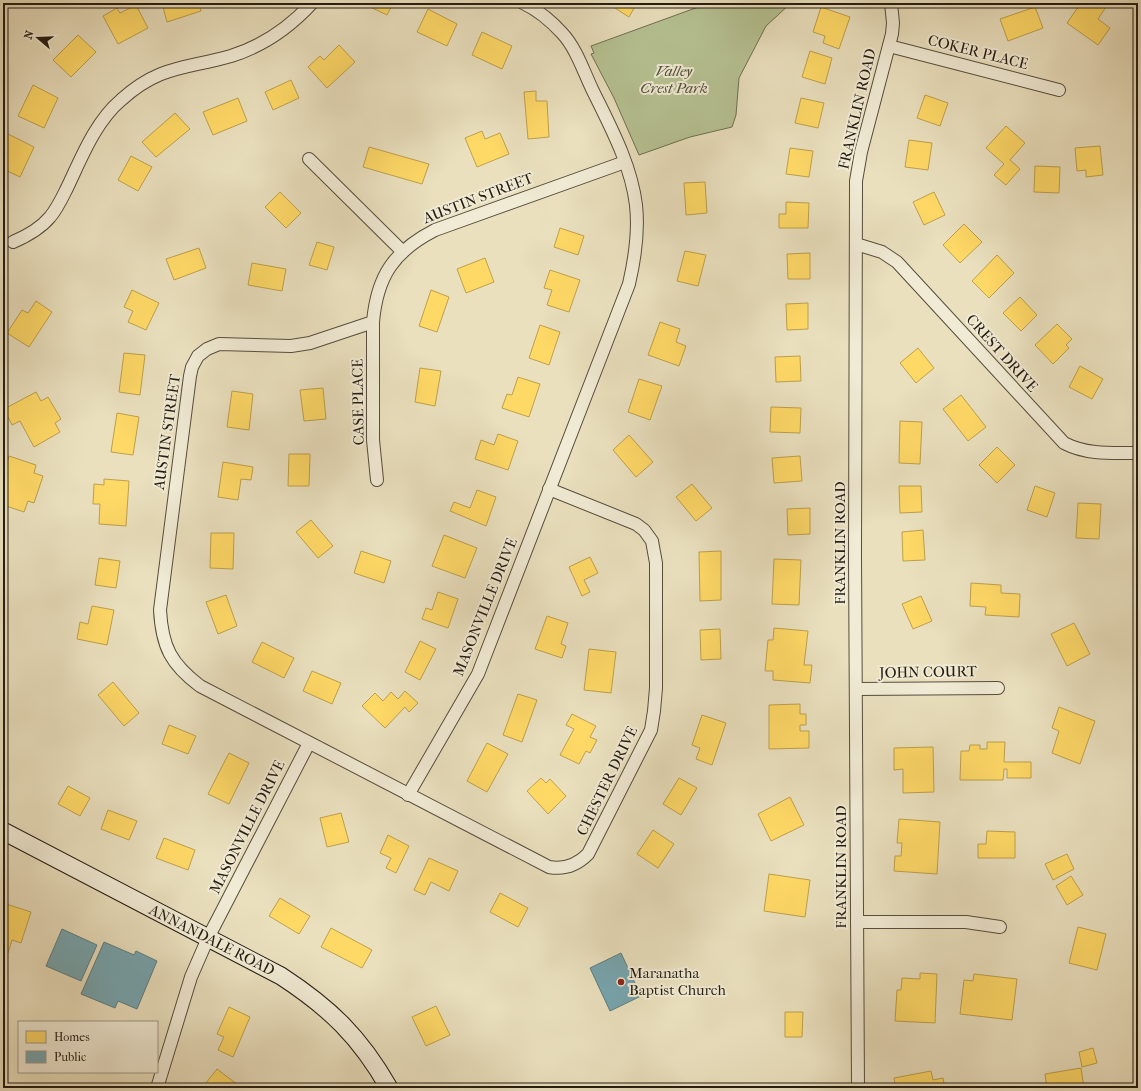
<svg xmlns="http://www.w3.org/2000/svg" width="1141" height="1091" font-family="'IM FELL French Canon',serif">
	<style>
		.green { fill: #b6c293; stroke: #6e6f52 }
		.homes { fill: #ffd966; stroke: #bea04d }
		.public { fill: #76a5af; stroke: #5e7c80 }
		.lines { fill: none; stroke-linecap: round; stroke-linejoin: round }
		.street-casing { stroke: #564d3d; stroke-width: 14 }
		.secondary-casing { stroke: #251c12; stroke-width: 19 }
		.street { stroke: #f1ebd5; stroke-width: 12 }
		.secondary { stroke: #f1ebd5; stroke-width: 17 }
		.poi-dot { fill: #8f2418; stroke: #f1ebd5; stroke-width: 1.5 }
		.labels { text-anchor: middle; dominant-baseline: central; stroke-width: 4; stroke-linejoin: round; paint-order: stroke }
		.street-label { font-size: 15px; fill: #251c12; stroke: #f1ebd5 }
		.park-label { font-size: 15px; font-style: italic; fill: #504e39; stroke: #f1ebd5 }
		.poi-label { font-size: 15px; fill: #251c12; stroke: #f1ebd5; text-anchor: start }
	</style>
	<rect width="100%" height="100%" fill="#eae0be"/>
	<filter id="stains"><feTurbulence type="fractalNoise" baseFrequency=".005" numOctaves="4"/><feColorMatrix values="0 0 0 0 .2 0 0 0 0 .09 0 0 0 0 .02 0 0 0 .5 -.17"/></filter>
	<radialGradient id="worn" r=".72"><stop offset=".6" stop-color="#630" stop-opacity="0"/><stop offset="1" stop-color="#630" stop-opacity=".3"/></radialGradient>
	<!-- green -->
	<path class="green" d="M704 3H791L766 26 739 78 736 115 732 127 690 137 639 155 614 98 591 54 594 53 591 46 701 6Z"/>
	<!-- homes -->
	<g class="homes">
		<path d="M162 3H199L201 11 167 22Z"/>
		<path d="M225 3H235L227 7Z"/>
		<path d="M367 3H393L387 15 366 5Z"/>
		<path d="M607 3H637L629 17Z"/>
		<path d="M1081 3H1101L1106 7 1098 19 1110 28 1098 45 1067 23Z"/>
		<path d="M136 5 148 28 118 44 103 16 117 8 120 13Z"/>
		<path d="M821 7 850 17 839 49 823 43 825 36 813 32Z"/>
		<path d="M1035 7 1043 28 1008 41 1000 19Z"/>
		<path d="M428 9 457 24 447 46 417 32Z"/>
		<path d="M482 32 512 46 502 69 472 55Z"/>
		<path d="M78 35 96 52 71 77 53 60Z"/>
		<path d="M339 45 355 62 327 88 308 67 320 56 324 60Z"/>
		<path d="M810 51 832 58 825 84 802 77Z"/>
		<path d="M291 80 299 98 273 110 265 92Z"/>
		<path d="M33 85 58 98 44 128 18 116Z"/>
		<path d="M536 91V101H547L549 137 528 139 524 92Z"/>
		<path d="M925 95 948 103 940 126 917 118Z"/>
		<path d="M238 98 247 121 213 135 203 112Z"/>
		<path d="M801 98 824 103 818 128 795 123Z"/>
		<path d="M175 113 190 129 156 157 142 142Z"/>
		<path d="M1006 126 1025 143 1010 160 1020 169 1006 185 994 175 1004 164 986 148Z"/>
		<path d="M482 131 485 139 500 133 509 154 477 167 465 138Z"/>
		<path d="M4 132 34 147 20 177 3 169Z"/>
		<path d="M909 140 932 143 928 170 905 167Z"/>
		<path d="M1100 146 1103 175 1086 177V170L1077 171 1075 148Z"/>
		<path d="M369 147 429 164 422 184 363 167Z"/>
		<path d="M790 148 813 151 809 177 786 174Z"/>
		<path d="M131 156 152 167 138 191 118 180Z"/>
		<path d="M1035 166 1060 167 1059 193 1034 192Z"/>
		<path d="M705 182 707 213 686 215 684 183Z"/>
		<path d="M280 192 301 213 286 228 265 207Z"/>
		<path d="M934 192 945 215 924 225 913 202Z"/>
		<path d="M786 202 809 203 808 228H779V214H786Z"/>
		<path d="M964 224 982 242 960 263 943 245Z"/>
		<path d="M560 228 584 236 578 255 554 247Z"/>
		<path d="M317 242 334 247 327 270 309 265Z"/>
		<path d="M199 248 206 268 174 280 166 259Z"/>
		<path d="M685 251 706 255 698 286 677 281Z"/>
		<path d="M810 253V279H788L787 254Z"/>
		<path d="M997 255 1014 273 989 298 972 281Z"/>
		<path d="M485 258 494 282 466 293 457 269Z"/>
		<path d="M252 263 286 269 282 291 248 285Z"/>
		<path d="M550 270 580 280 569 312 547 305 552 290 544 288Z"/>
		<path d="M132 290 159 303 146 330 128 322 133 311 124 307Z"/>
		<path d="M431 290 449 297 437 332 419 326Z"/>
		<path d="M1020 297 1037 315 1021 331 1003 313Z"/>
		<path d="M36 301 52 312 29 347 7 333 22 310 28 313Z"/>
		<path d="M808 303V329L787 330 786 304Z"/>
		<path d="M660 322 680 329 676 342 686 346 679 366 648 355Z"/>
		<path d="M1057 324 1072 339 1066 345 1069 348 1053 364 1035 345Z"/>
		<path d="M540 325 560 332 549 365 529 358Z"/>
		<path d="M918 348 934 368 916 383 900 363Z"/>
		<path d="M124 353 145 355 140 395 119 392Z"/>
		<path d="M800 356 801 381 776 382 775 357Z"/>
		<path d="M1080 366 1103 379 1092 399 1069 387Z"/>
		<path d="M420 368 441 371 435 406 415 402Z"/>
		<path d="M518 377 540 384 529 417 502 408 507 394 512 395Z"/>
		<path d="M639 379 662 386 650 420 628 412Z"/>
		<path d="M323 388 326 419 304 421 300 390Z"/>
		<path d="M232 391 253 394 249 430 227 427Z"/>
		<path d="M36 392 41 401 48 397 61 419 55 423 60 432 34 447 20 421 12 425 4 409Z"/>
		<path d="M961 395 986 427 968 441 943 409Z"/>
		<path d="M771 407 801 408 800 433 770 432Z"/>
		<path d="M117 413 139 417 133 455 111 452Z"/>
		<path d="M900 421 922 422 920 464 899 463Z"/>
		<path d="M498 434 518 441 508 470 475 459 481 440 494 445Z"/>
		<path d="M629 435 653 462 636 477 613 450Z"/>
		<path d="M997 447 1015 465 997 483 979 465Z"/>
		<path d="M289 454H310L309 486H288Z"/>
		<path d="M9 456 36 465 34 473 43 476 34 503 28 501 24 512 3 505V475Z"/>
		<path d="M800 456 802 481 774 483 772 458Z"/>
		<path d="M223 462 253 467 251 480 241 479 238 500 218 497Z"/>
		<path d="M104 479 129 481 126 526 99 524 100 504H93L94 484 104 485Z"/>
		<path d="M692 484 712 508 696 521 676 497Z"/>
		<path d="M899 486H921L922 512 900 513Z"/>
		<path d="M1035 486 1055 493 1047 517 1027 510Z"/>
		<path d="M477 490 496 497 486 526 450 511 454 502 470 508Z"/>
		<path d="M1078 503 1101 504 1099 539 1076 538Z"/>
		<path d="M810 508V534L788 535 787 509Z"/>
		<path d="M311 520 333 546 318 558 296 532Z"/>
		<path d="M923 530 925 560 903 561 902 532Z"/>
		<path d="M211 533H234L233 569 210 568Z"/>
		<path d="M444 535 477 548 465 578 432 566Z"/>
		<path d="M361 551 391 561 384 583 354 573Z"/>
		<path d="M721 551V600L700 601 699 552Z"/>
		<path d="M590 557 598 573 584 580 590 592 582 596 569 567Z"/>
		<path d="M99 558 120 561 116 588 95 585Z"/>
		<path d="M774 559 801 560 799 605 772 604Z"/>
		<path d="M971 583 1001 585V593L1020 594 1019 617 985 615 986 607 970 606Z"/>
		<path d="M438 592 458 599 448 628 422 619 426 608 432 610Z"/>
		<path d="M226 595 237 626 218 634 206 602Z"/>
		<path d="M921 596 932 621 913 629 902 604Z"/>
		<path d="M92 606 114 610 107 645 77 639 80 622 88 624Z"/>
		<path d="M547 616 568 623 561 644 566 646 562 658 535 649Z"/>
		<path d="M1074 623 1090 654 1067 666 1051 634Z"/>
		<path d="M774 628 808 631 804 665H812L810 683 773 680V671H765L768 640H773Z"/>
		<path d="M720 629 721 659 701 660 700 630Z"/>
		<path d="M420 641 436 649 420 680 405 672Z"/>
		<path d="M262 642 294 658 284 678 252 662Z"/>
		<path d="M589 649 616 652 611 693 584 690Z"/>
		<path d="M312 671 341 683 332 704 303 691Z"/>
		<path d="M113 682 139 713 124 726 98 695Z"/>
		<path d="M405 691 418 703 409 712 405 707 385 728 362 706 375 693 383 701 391 692 398 699Z"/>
		<path d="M518 694 537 700 522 742 503 735Z"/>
		<path d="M800 704V714H806V725H800V731H809V748L769 749V705Z"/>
		<path d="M1059 707 1095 721 1080 764 1052 753 1059 731 1052 728Z"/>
		<path d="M572 714 596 726 590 737 597 740 590 753 586 751 579 764 560 755 574 729 566 725Z"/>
		<path d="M702 715 726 723 712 765 696 759 700 748 692 745Z"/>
		<path d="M169 725 196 736 188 754 162 744Z"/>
		<path d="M987 742H1005L1004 762H1031V778H1007V769H1004L1003 780H960L961 751H969L970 745H980V749H987Z"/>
		<path d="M487 743 508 754 487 792 467 781Z"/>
		<path d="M933 747 934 792 903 793V769L894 770V748Z"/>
		<path d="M229 753 249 763 229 804 208 794Z"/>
		<path d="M541 778 546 783 550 779 566 796 548 814 527 791Z"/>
		<path d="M679 778 697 788 681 815 663 804Z"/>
		<path d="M68 786 90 798 80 816 58 804Z"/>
		<path d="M790 797 804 825 771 841 758 814Z"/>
		<path d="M108 810 137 821 129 840 101 829Z"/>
		<path d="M341 813 349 842 327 847 320 818Z"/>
		<path d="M899 819 940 822 937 874 894 871 895 856H901L902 843H897Z"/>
		<path d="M653 830 674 844 658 868 637 854Z"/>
		<path d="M987 831 1015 832V858H978V844H986Z"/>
		<path d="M388 835 409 846 396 873 386 868 391 858 380 853Z"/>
		<path d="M164 838 195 850 188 870 156 858Z"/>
		<path d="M1067 854 1074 869 1053 880 1045 864Z"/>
		<path d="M429 858 458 871 449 891 431 882 425 895 414 890Z"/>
		<path d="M769 874 810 880 805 917 764 911Z"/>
		<path d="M1071 876 1083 895 1067 905 1056 886Z"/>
		<path d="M500 893 528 908 518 927 490 912Z"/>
		<path d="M280 898 310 916 299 934 269 916Z"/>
		<path d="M3 903 31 912 21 943 12 940 8 953 3 952Z"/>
		<path d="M1078 927 1106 934 1097 970 1069 963Z"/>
		<path d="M331 928 372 950 362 968 321 947Z"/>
		<path d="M920 973 937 974 935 1023 895 1021 897 990H901L902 978 920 979Z"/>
		<path d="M974 974 1017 979 1012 1020 960 1014 964 980 973 981Z"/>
		<path d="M3 990 7 991 3 1002Z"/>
		<path d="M436 1006 450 1035 426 1046 412 1017Z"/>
		<path d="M229 1007 250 1017 233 1057 218 1050 224 1037 217 1034Z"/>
		<path d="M785 1012H803L802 1037H785Z"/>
		<path d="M1093 1048 1097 1063 1082 1067 1079 1052Z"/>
		<path d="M1138 1054V1074H1135V1060H1138Z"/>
		<path d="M1081 1068 1084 1088H1047L1045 1074Z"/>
		<path d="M217 1069 242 1088H202Z"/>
		<path d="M931 1071 933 1080 943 1078 945 1088H896L894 1078Z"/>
	</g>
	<!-- public -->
	<g class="public">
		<path d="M62 929 97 945 81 981 46 966Z"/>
		<path d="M104 942 134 955 136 951 157 961 137 1009 118 1001 115 1008 81 994Z"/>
		<path d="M621 953 641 996 610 1011 590 968Z"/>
	</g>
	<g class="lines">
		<!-- street casing -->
		<g class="street-casing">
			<g id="street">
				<path d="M889 46 1059 90"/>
				<path d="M309 159 402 251"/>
				<path d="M13 242C27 236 40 229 50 217 57 209 62 198 67 188 81 159 95 122 121 100 160 65 185 69 231 56 263 46 290 27 312 3"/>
				<path d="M856 244 882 252 897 262 1064 443C1087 455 1112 453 1138 453"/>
				<path d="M373 322V440L377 480"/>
				<path d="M549 489 636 524 644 530 652 541 656 563V688L654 711 651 730 588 854C577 865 565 870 549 867L200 686C171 664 162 647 160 610L190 376 192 367 198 356 207 349 219 344 291 346 310 343 373 322C377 276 394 251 435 230L625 162"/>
				<path d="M857 689 998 688"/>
				<path d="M408 795 478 674 629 284C635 258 639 232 636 205 631 164 610 126 592 89 583 70 576 48 562 33 551 21 538 10 523 3"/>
				<path d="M857 922H966L1000 927"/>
				<path d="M157 1088 191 977 208 938 309 743"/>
				<path d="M858 1088 855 556 856 181 861 152 892 34 893 23 891 3"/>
			</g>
		</g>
		<!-- secondary casing -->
		<g class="secondary-casing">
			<path id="secondary" d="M3 831 281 976C330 1008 360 1037 389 1088"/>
		</g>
		<!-- street -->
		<use href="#street" class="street"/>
		<!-- secondary -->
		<use href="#secondary" class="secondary"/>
	</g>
	<!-- markers -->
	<circle class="poi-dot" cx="621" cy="982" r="4"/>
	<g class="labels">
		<!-- street labels -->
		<g class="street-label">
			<text transform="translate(978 52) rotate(14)">COKER PLACE</text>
			<text transform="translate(857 109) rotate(-77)">FRANKLIN ROAD</text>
			<text transform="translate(478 198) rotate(-21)">AUSTIN STREET</text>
			<text transform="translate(1002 353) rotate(48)">CREST DRIVE</text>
			<text transform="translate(358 402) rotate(-91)">CASE PLACE</text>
			<text transform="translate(167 432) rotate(-82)">AUSTIN STREET</text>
			<text transform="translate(840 543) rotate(-90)">FRANKLIN ROAD</text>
			<text transform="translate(485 607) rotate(-68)">MASONVILLE DRIVE</text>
			<text transform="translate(928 672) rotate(-1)">JOHN COURT</text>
			<text transform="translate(607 781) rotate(-64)">CHESTER DRIVE</text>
			<text transform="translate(247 827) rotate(-63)">MASONVILLE DRIVE</text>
			<text transform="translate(841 867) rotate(-90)">FRANKLIN ROAD</text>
			<text transform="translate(212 940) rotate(27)">ANNANDALE ROAD</text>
		</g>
		<!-- park labels -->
		<g class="park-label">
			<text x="674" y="71">Valley<tspan x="674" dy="17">Crest Park</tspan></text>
		</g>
		<!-- poi labels -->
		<g class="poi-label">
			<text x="629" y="973">Maranatha<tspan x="629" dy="17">Baptist Church</tspan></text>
		</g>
	</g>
	<!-- margin -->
	<rect width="1141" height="1091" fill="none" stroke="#eae0be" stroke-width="16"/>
	<rect x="4" y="4" width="1133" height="1083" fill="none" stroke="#251c12" stroke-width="2"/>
	<rect x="8" y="8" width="1125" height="1075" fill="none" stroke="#251c12"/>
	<!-- legend -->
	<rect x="18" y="1021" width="140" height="52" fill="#f1ebd5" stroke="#9f9887"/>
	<rect x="26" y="1031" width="20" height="12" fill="#ffd966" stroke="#9f9887"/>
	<text x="54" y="1041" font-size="12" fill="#251c12">Homes</text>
	<rect x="26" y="1051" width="20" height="12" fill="#76a5af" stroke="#9f9887"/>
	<text x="54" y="1061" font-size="12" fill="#251c12">Public</text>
	<!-- north arrow -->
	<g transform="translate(38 38) rotate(289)" stroke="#f1ebd5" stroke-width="3" paint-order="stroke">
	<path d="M0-3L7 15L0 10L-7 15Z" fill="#251c12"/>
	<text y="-6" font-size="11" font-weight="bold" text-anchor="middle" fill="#251c12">N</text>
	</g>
	<rect width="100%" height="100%" filter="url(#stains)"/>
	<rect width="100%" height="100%" fill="url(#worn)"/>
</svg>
